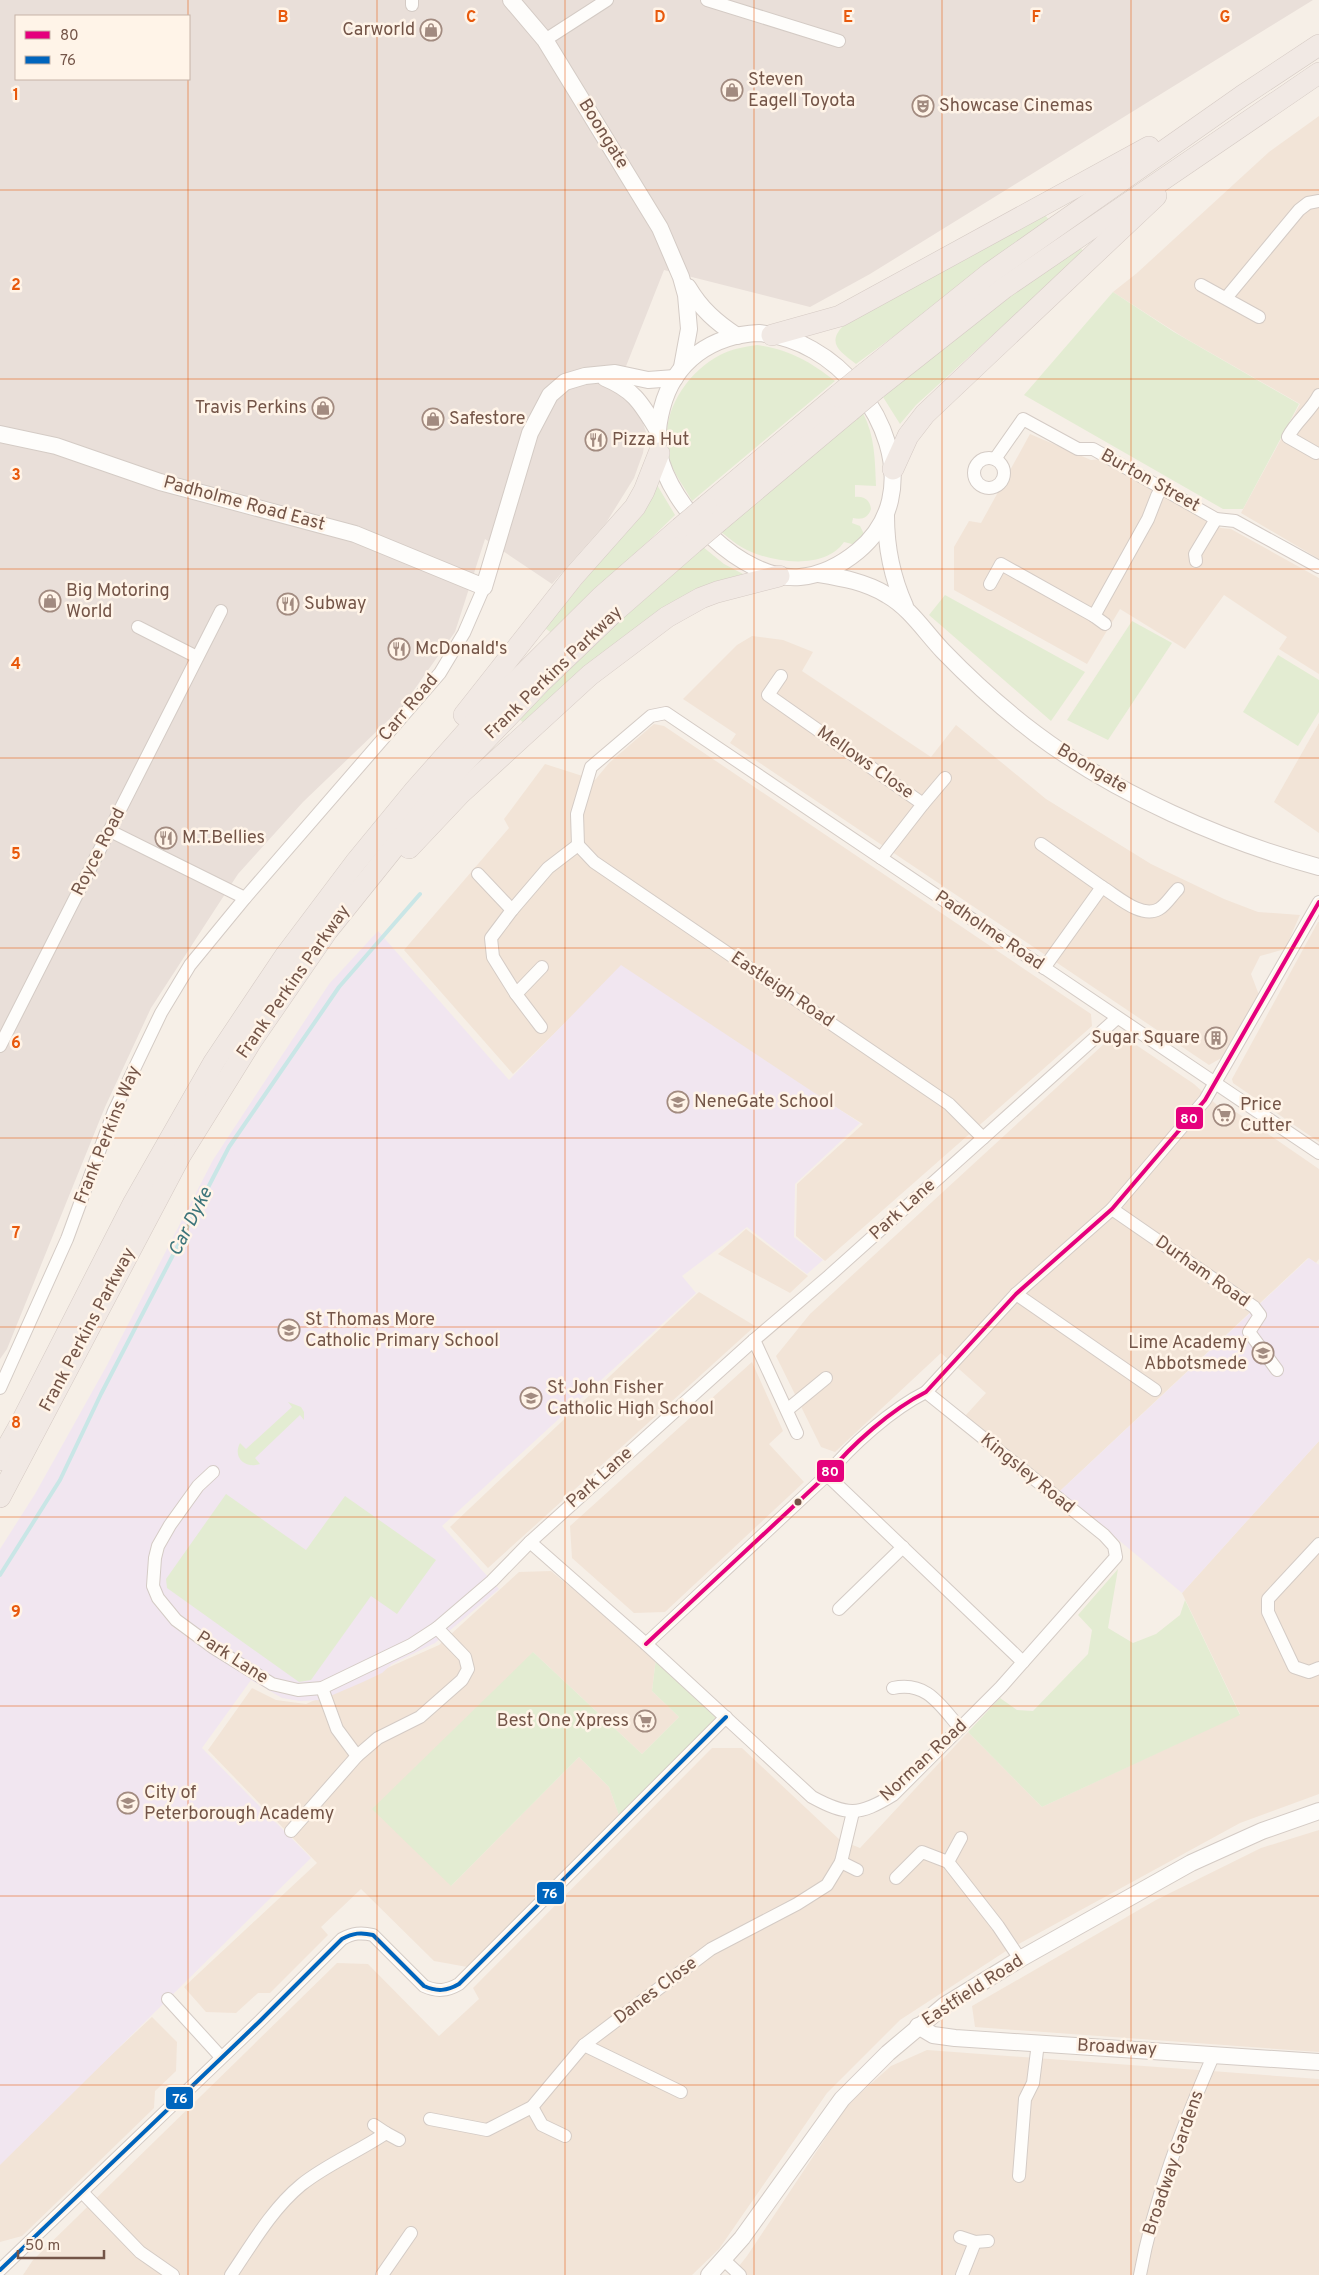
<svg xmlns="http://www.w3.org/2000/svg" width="1319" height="2275" font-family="Overpass,sans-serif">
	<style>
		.residential { fill: #f2e4d7 }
		.industrial { fill: #e9dfd9; fill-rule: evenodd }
		.education { fill: #f1e6f0 }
		.green { fill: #e3ecd2 }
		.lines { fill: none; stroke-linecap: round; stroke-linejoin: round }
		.stream { stroke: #c9e6e6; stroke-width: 4 }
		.minor-casing { stroke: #d4cbc5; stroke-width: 14 }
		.tertiary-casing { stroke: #d4cbc5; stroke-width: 18 }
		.trunk-casing { stroke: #d5cac4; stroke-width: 22 }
		.minor { stroke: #fefdfb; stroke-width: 12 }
		.tertiary { stroke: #fefdfb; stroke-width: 16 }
		.trunk { stroke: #f1e9e4; stroke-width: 21 }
		.trunk-bridge-casing { stroke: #d5cac4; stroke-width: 22; stroke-linecap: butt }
		.trunk-bridge { stroke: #f1e9e4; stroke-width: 21 }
		.bus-1-casing { stroke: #fff4e8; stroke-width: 8 }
		.bus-2-casing { stroke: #fff4e8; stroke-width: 8 }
		.bus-1 { stroke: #e5007d; stroke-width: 4 }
		.bus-2 { stroke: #0065bd; stroke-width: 4 }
		.grid { fill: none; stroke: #e8590c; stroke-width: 1; stroke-opacity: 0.55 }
		.bus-dot { fill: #745548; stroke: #fff4e8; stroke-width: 2 }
		.labels { text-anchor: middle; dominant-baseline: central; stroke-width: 5; stroke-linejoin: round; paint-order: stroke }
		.poi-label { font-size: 18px; fill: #745548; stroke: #fff4e8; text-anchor: start }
		.street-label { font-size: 18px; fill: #745548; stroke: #fff4e8 }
		.water-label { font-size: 19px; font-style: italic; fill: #3c747a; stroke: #fff4e8 }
		.grid-label { font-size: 16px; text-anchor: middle; font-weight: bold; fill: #e8590c; stroke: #fff4e8; stroke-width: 5; stroke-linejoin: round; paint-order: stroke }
		.line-badge { stroke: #fff4e8; stroke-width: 2 }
		.badge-label { font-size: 14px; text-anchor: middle; font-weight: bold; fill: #fff }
	</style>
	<rect width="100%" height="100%" fill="#f6efe7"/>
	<!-- residential -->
	<g class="residential">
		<path d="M1319 116V559L1241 513 1300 404 1183 337 1113 292 1137 273 1269 152Z"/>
		<path d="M1030 434 1091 460 1102 459 1221 528 1231 529 1319 578V674L1279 649 1287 637 1224 595 1185 649 1120 609 1087 664 954 590V547L969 521 981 523Z"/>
		<path d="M752 636 783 640 813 652 802 671 931 757 956 725 1046 799 1151 864 1224 899 1258 912 1300 915 1285 949 1260 956 1251 974 1259 995 1223 1057 1209 1065 730 743 736 734 683 699 737 645Z"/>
		<path d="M1319 723V833L1274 802Z"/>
		<path d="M654 724 664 726 1091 1014 1092 1026 825 1261 796 1236 797 1184 863 1124 617 972 513 1074 404 950 509 828 504 819 545 764 595 780 609 763Z"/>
		<path d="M1318 922H1319V1142L1233 1083 1232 1079Z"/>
		<path d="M1117 1032 1194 1084 1217 1105 1236 1112 1319 1169V1259L1316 1263 1308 1258 1060 1491 965 1416 986 1393 941 1353 835 1452 821 1447 776 1356 810 1314Z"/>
		<path d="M746 1229 808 1276 790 1293 718 1254Z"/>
		<path d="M699 1292 755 1326 488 1568 450 1527Z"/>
		<path d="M752 1362 783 1431 769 1444 804 1482 665 1612 634 1613 572 1558 570 1526Z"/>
		<path d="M1319 1441V1794L1240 1823 1006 1951 900 2020 827 2093 719 2249 692 2275H23L33 2260 337 1963 368 1964 439 2036 479 1999 473 1988 712 1748H742L840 1840 860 1848 968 1732 1042 1807 1240 1714 1182 1593Z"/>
		<path d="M551 1571 656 1658 652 1691 679 1717 642 1754 533 1652 451 1886 579 1757 609 1787 621 1821 473 1968 434 1961 361 1889 321 1927 328 1935 270 1993H258L236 2013 206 2012 184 1987 317 1863 208 1750 252 1688 276 1700 306 1704 439 1645 519 1572Z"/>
		<path d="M1319 1830V2052L975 2027 972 2006 1156 1900 1261 1848Z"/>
		<path d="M152 2017 177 2042 176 2071 155 2091 154 2108 22 2236 0 2242V2159Z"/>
		<path d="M927 2050 1319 2079V2275H732L747 2256 848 2104 891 2066Z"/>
	</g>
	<!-- industrial -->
	<path class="industrial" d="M0 0H1313L870 274 810 307 664 270 617 389 636 403 646 432 643 453 634 478 606 523 552 584 485 539 455 632 402 707 303 802 238 874 151 1008 105 1107 7 1349 0 1359ZM16 16H189V79H16Z"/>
	<!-- education -->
	<g class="education">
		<path d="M378 931 509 1080 621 965 860 1123 795 1184 794 1237 823 1260 807 1274 747 1227 682 1276 696 1293 442 1526 499 1589 435 1643 392 1664 382 1673 363 1682 321 1700 300 1701 282 1698 251 1680 202 1748 311 1858 0 2165V1549L35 1494 106 1367 213 1160 329 984Z"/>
		<path d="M1309 1258 1319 1265V1441L1182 1593 1060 1491Z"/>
	</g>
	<!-- green -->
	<g class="green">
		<path d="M1044 214 1050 221 856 364C841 352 826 344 843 326Z"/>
		<path d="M1078 245 1084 252 916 405 900 424 883 397 952 341Z"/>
		<path d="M1113 292 1174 332 1299 404 1243 509H1223L1024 395Z"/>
		<path d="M757 345C790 350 809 361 835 381L692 501C685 488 674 474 670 461 657 418 683 375 720 355 731 349 744 347 757 345Z"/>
		<path d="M863 413C875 436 875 461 876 486L855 485V497C864 496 870 500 871 509 868 518 862 520 853 518L852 523 860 526 864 534 856 545 844 542C825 570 774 563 747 550 738 546 729 538 721 532Z"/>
		<path d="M657 485 675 515 553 634 545 628 641 512Z"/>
		<path d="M703 547 724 564 743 574 714 583 524 723 518 718 619 619Z"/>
		<path d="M945 595 1085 672 1051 721 929 615Z"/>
		<path d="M1132 621 1172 643 1108 740 1067 720Z"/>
		<path d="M1278 655 1319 680V712L1298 746 1243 712Z"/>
		<path d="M288 1402 301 1407 304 1412V1420L300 1415 255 1458 260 1464C246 1469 232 1458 240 1443L246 1449 292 1407Z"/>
		<path d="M226 1494 306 1550 345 1496 436 1560 397 1614 371 1596 311 1680 299 1682 167 1588 166 1579Z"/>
		<path d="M1118 1569 1108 1628 1133 1643 1156 1634 1180 1615 1185 1600 1240 1715 1042 1807 968 1732 1000 1698 1017 1710 1033 1711 1088 1654 1092 1630 1078 1615Z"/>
		<path d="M533 1652 642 1754 679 1717 652 1691 656 1658 723 1717 621 1821 609 1787 579 1757 451 1886 372 1809Z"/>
	</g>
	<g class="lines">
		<!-- stream -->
		<path class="stream" d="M0 1575 60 1480 101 1394 229 1147 339 987 420 894"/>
		<!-- minor casing -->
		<g class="minor-casing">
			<g id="minor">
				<path d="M707 0 839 41"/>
				<path d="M412 5V0"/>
				<path d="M545 40 607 0"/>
				<path d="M1201 285 1259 317"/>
				<path d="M1226 298 1299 210 1308 203 1319 201"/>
				<path d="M1316 453 1288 437C1296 421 1311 411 1319 395"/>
				<circle cx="989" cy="473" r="15"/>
				<path d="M995 459 1023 419 1078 449H1093L1216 519 1235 521 1319 567"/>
				<path d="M1196 561 1195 554 1216 519"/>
				<path d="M990 584 1001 564 1094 616 1148 519 1157 496 1162 487"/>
				<path d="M1094 616 1105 624"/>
				<path d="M138 627 197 657"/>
				<path d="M781 676 768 695 923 804 881 858"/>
				<path d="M923 804 945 778"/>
				<path d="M110 831 245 898"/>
				<path d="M1041 844 1102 887"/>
				<path d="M578 845 577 814 591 767 651 716 666 713 1319 1153"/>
				<path d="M578 845 594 862 949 1104 983 1138"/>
				<path d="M478 874 512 910"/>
				<path d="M1044 968 1102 887C1117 896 1141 919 1159 909 1166 905 1172 895 1178 889"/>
				<path d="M516 994 542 967"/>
				<path d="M541 1027 516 994 493 957 491 938 512 910 548 868 578 845"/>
				<path d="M0 1046 221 611"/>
				<path d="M1112 1209 1254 1307 1260 1315 1249 1332 1277 1370"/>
				<path d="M1016 1294 1155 1390"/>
				<path d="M754 1340 797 1433"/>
				<path d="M0 1388 67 1239 114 1111 161 1013 190 965 245 898 440 673 464 633 484 587"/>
				<path d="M787 1410 826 1378"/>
				<path d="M213 1472 198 1486 170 1525 158 1546 155 1558 153 1586 158 1598 176 1620 214 1648 272 1684 298 1690 322 1688 411 1645 437 1628 492 1581 530 1542 754 1340 829 1276 1117 1018"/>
				<path d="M827 1475 1023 1662"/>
				<path d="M530 1542 646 1644 812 1797C847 1816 859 1816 893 1795L1001 1687 1116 1557 1114 1546 1104 1535 926 1392"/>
				<path d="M1319 1544 1268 1599V1612L1294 1667 1309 1672 1319 1668"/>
				<path d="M839 1609 903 1547"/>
				<path d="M646 1644 827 1475C851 1445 892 1409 926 1392L1016 1294 1112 1209 1205 1100 1319 902"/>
				<path d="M322 1688 337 1729 357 1756"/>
				<path d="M893 1688C927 1681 940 1705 960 1728"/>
				<path d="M291 1831 357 1756 378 1738 420 1717 462 1680 468 1669 465 1657 437 1628"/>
				<path d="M841 1862 857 1870"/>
				<path d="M948 1862 961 1838"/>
				<path d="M896 1878 922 1852 948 1862 998 1926 1020 1959"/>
				<path d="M168 1999 221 2057"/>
				<path d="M584 2045 681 2092"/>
				<path d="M532 2107 542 2125 565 2136"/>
				<path d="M430 2119 487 2130 532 2107 584 2045 711 1949 797 1904 827 1885 841 1862 853 1812"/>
				<path d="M374 2125 386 2133"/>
				<path d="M1019 2176 1025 2099 1033 2083 1038 2043"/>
				<path d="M82 2192 140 2252 173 2275"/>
				<path d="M960 2237 975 2242 962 2275"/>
				<path d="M975 2242 988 2241"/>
				<path d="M723 2259 740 2275"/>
				<path d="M0 2270 260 2021 342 1939C353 1933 361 1932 373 1935L424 1986C437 1992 447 1991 459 1984L726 1717"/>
				<path d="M231 2275C252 2244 272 2209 301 2185 327 2164 358 2152 386 2133L399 2140"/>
				<path d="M382 2275 411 2233"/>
				<path d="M1140 2275C1154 2198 1183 2125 1214 2054"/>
			</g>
		</g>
		<!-- tertiary casing -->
		<g class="tertiary-casing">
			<g id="tertiary">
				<path d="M511 0 545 40 660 228 681 277 686 295 689 329 682 367"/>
				<path d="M688 287C701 309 716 322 737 336"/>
				<path d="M759 333C778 335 796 340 813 350 881 388 928 493 858 551 841 565 822 575 800 577 742 582 669 506 659 453 656 437 658 423 662 408 674 361 712 335 759 333Z"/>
				<path d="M605 378C634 390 641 403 657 429"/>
				<path d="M0 434 56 446 160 482 355 534 484 587 530 433 550 395 565 382 585 376 615 373 648 380 675 378"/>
				<path d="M886 516C886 549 892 577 905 606"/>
				<path d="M819 574C843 578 866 582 887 595 910 608 925 632 943 651 972 681 1003 709 1036 734 1116 794 1223 841 1319 867"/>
				<path d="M918 2026 933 2035 955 2038 1319 2062"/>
				<path d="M709 2275 742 2238 842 2099 888 2053 945 2005 1020 1959 1191 1863 1262 1831 1319 1811"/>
			</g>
		</g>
		<!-- trunk casing -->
		<g class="trunk-casing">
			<g id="trunk">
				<path d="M772 335 840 316 1149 147"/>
				<path d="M864 374 990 273 1242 96 1319 45"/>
				<path d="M876 389 1004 288 1319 73"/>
				<path d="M893 469 908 436 925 414 1156 196"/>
				<path d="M706 506 837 396"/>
				<path d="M719 521 850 411"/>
				<path d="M464 715 573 577 635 507 644 491 659 453"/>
				<path d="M409 848 460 794 590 675 667 617 701 598 717 592 779 576"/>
				<path d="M0 1460 21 1423 133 1204 214 1062 285 956 355 863 415 790 478 719 601 597 680 528"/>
				<path d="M0 1497 180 1156 252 1040 327 931 453 774 541 682 613 613 693 543"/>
			</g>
		</g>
		<!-- minor -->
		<use href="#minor" class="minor"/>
		<!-- tertiary -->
		<use href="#tertiary" class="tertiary"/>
		<!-- trunk -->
		<use href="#trunk" class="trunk"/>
		<!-- trunk-bridge casing -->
		<g class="trunk-bridge-casing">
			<g id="trunk-bridge">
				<path d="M837 396 864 374"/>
				<path d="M850 411 876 389"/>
				<path d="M680 528 706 506"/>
				<path d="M693 543 719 521"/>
			</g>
		</g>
		<!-- trunk-bridge -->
		<use href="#trunk-bridge" class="trunk-bridge"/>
		<!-- bus-1 casing -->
		<g class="bus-1-casing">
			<path id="bus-1" d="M646 1644 827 1475C851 1445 892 1409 926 1392L1016 1294 1112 1209 1205 1100 1319 902"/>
		</g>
		<!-- bus-2 casing -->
		<g class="bus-2-casing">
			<path id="bus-2" d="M0 2270 260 2021 342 1939C353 1933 361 1932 373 1935L424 1986C437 1992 447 1991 459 1984L726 1717"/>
		</g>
		<!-- bus-1 -->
		<use href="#bus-1" class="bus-1"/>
		<!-- bus-2 -->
		<use href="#bus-2" class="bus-2"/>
	</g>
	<!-- grid -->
	<path class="grid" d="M188 0V16M377 0V2275M565 0V2275M754 0V2275M942 0V2275M1131 0V2275M188 79V2275M0 190H1319M0 379H1319M0 569H1319M0 758H1319M0 948H1319M0 1138H1319M0 1327H1319M0 1517H1319M0 1706H1319M0 1896H1319M0 2085H1319"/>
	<!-- icons -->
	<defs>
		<g id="shop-ring" transform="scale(1.125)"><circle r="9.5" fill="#fff4e8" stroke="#a28b80" stroke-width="1.5"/><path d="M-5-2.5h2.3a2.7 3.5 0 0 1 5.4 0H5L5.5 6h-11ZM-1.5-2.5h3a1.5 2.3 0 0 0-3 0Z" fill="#a28b80"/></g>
		<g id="theatre-ring" transform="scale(1.125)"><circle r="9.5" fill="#fff4e8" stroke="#a28b80" stroke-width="1.5"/><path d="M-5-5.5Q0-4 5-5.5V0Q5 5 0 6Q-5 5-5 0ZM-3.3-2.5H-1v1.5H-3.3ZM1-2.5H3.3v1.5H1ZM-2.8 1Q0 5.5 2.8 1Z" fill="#a28b80"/></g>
		<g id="restaurant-ring" transform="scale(1.125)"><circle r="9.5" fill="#fff4e8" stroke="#a28b80" stroke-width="1.5"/><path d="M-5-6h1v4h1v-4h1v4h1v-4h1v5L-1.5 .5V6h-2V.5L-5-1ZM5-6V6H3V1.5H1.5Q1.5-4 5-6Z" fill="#a28b80"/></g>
		<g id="building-ring" transform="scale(1.125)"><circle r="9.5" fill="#fff4e8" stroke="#a28b80" stroke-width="1.5"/><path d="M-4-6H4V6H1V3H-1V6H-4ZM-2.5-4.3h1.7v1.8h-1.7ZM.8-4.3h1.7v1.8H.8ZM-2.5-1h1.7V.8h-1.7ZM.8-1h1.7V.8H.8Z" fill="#a28b80"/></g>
		<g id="school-ring" transform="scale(1.125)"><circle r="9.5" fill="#fff4e8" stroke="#a28b80" stroke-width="1.5"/><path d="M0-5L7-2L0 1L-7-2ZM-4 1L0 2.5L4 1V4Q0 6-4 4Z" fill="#a28b80"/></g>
		<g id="supermarket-ring" transform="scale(1.125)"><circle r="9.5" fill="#fff4e8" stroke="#a28b80" stroke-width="1.5"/><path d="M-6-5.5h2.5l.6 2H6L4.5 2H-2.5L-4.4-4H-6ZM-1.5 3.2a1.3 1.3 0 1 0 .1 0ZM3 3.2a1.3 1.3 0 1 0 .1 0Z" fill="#a28b80"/></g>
	</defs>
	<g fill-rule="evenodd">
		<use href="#shop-ring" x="431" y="30"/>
		<use href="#shop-ring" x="732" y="90"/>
		<use href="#theatre-ring" x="923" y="106"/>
		<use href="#shop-ring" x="323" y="408"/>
		<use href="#shop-ring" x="433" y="419"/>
		<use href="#restaurant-ring" x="596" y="440"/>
		<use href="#shop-ring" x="50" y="601"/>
		<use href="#restaurant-ring" x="288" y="604"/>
		<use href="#restaurant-ring" x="399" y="649"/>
		<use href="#restaurant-ring" x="166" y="838"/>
		<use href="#building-ring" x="1216" y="1038"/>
		<use href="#school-ring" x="678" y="1102"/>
		<use href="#supermarket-ring" x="1224" y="1115"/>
		<use href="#school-ring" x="289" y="1330"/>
		<use href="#school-ring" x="1263" y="1353"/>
		<use href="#school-ring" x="531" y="1398"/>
		<use href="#supermarket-ring" x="645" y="1721"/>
		<use href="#school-ring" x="128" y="1803"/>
	</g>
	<!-- markers -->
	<circle class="bus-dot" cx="798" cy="1502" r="4.5"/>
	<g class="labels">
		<!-- poi labels -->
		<g class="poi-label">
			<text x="415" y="30" text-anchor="end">Carworld</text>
			<text x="748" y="80">Steven<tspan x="748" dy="21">Eagell Toyota</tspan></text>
			<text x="939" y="106">Showcase Cinemas</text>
			<text x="307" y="408" text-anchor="end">Travis Perkins</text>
			<text x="449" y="419">Safestore</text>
			<text x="612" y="440">Pizza Hut</text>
			<text x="66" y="591">Big Motoring<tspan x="66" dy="21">World</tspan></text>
			<text x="304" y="604">Subway</text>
			<text x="415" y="649">McDonald's</text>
			<text x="182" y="838">M.T.Bellies</text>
			<text x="1200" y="1038" text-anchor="end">Sugar Square</text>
			<text x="694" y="1102">NeneGate School</text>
			<text x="1240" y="1105">Price<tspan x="1240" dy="21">Cutter</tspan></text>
			<text x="305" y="1320">St Thomas More<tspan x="305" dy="21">Catholic Primary School</tspan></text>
			<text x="1247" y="1343" text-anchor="end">Lime Academy<tspan x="1247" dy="21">Abbotsmede</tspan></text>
			<text x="547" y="1388">St John Fisher<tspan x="547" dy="21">Catholic High School</tspan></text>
			<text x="629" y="1721" text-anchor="end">Best One Xpress</text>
			<text x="144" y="1793">City of<tspan x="144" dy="21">Peterborough Academy</tspan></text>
		</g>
		<!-- street labels -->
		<g class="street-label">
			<text transform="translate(603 134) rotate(58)">Boongate</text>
			<text transform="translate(1150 481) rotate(29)">Burton Street</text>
			<text transform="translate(244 504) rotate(15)">Padholme Road East</text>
			<text transform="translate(554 673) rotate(-44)">Frank Perkins Parkway</text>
			<text transform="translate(409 708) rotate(-50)">Carr Road</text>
			<text transform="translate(865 763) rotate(35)">Mellows Close</text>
			<text transform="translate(1092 769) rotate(31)">Boongate</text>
			<text transform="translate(99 852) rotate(-63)">Royce Road</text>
			<text transform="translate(989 931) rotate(34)">Padholme Road</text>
			<text transform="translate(294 982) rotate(-55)">Frank Perkins Parkway</text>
			<text transform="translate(782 990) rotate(34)">Eastleigh Road</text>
			<text transform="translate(108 1135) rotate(-68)">Frank Perkins Way</text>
			<text transform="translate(903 1210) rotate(-42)">Park Lane</text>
			<text transform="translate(1202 1272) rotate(35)">Durham Road</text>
			<text transform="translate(88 1330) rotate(-62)">Frank Perkins Parkway</text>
			<text transform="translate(1027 1474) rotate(39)">Kingsley Road</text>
			<text transform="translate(600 1478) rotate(-42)">Park Lane</text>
			<text transform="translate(232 1658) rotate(33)">Park Lane</text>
			<text transform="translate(924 1761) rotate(-43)">Norman Road</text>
			<text transform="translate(656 1991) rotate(-37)">Danes Close</text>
			<text transform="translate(973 1991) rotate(-33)">Eastfield Road</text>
			<text transform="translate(1117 2048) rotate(3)">Broadway</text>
			<text transform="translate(1174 2163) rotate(-71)">Broadway Gardens</text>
		</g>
		<!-- water labels -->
		<g class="water-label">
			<text transform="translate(191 1222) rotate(-63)">Car Dyke</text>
		</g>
	</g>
	<g class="grid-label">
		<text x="283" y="22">B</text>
		<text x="471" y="22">C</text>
		<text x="660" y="22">D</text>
		<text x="848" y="22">E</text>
		<text x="1036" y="22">F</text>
		<text x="1225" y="22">G</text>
		<text x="16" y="100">1</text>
		<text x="16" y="290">2</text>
		<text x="16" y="480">3</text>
		<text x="16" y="669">4</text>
		<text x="16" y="859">5</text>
		<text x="16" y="1048">6</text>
		<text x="16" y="1238">7</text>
		<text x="16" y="1428">8</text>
		<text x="16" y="1617">9</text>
	</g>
	<g class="line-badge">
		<rect x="1175" y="1106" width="29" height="24" rx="5" fill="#e5007d"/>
		<rect x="816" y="1459" width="29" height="24" rx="5" fill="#e5007d"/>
		<rect x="536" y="1881" width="29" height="24" rx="5" fill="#0065bd"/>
		<rect x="165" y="2086" width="29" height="24" rx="5" fill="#0065bd"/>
	</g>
	<g class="badge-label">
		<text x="1189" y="1123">80</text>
		<text x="830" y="1476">80</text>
		<text x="550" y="1898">76</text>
		<text x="180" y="2103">76</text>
	</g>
	<!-- legend -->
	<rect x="15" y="15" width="175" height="65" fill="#fff4e8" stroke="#c7b4a8"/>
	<rect x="25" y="31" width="25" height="8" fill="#e5007d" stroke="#c7b4a8"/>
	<text x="60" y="40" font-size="15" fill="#745548">80</text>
	<rect x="25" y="56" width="25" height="8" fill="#0065bd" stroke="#c7b4a8"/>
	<text x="60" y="65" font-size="15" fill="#745548">76</text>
	<!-- scale -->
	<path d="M18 2250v8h86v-8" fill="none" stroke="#745548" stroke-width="2.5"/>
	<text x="25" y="2250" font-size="15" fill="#745548" stroke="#fff4e8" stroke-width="4" paint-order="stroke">50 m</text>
</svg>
